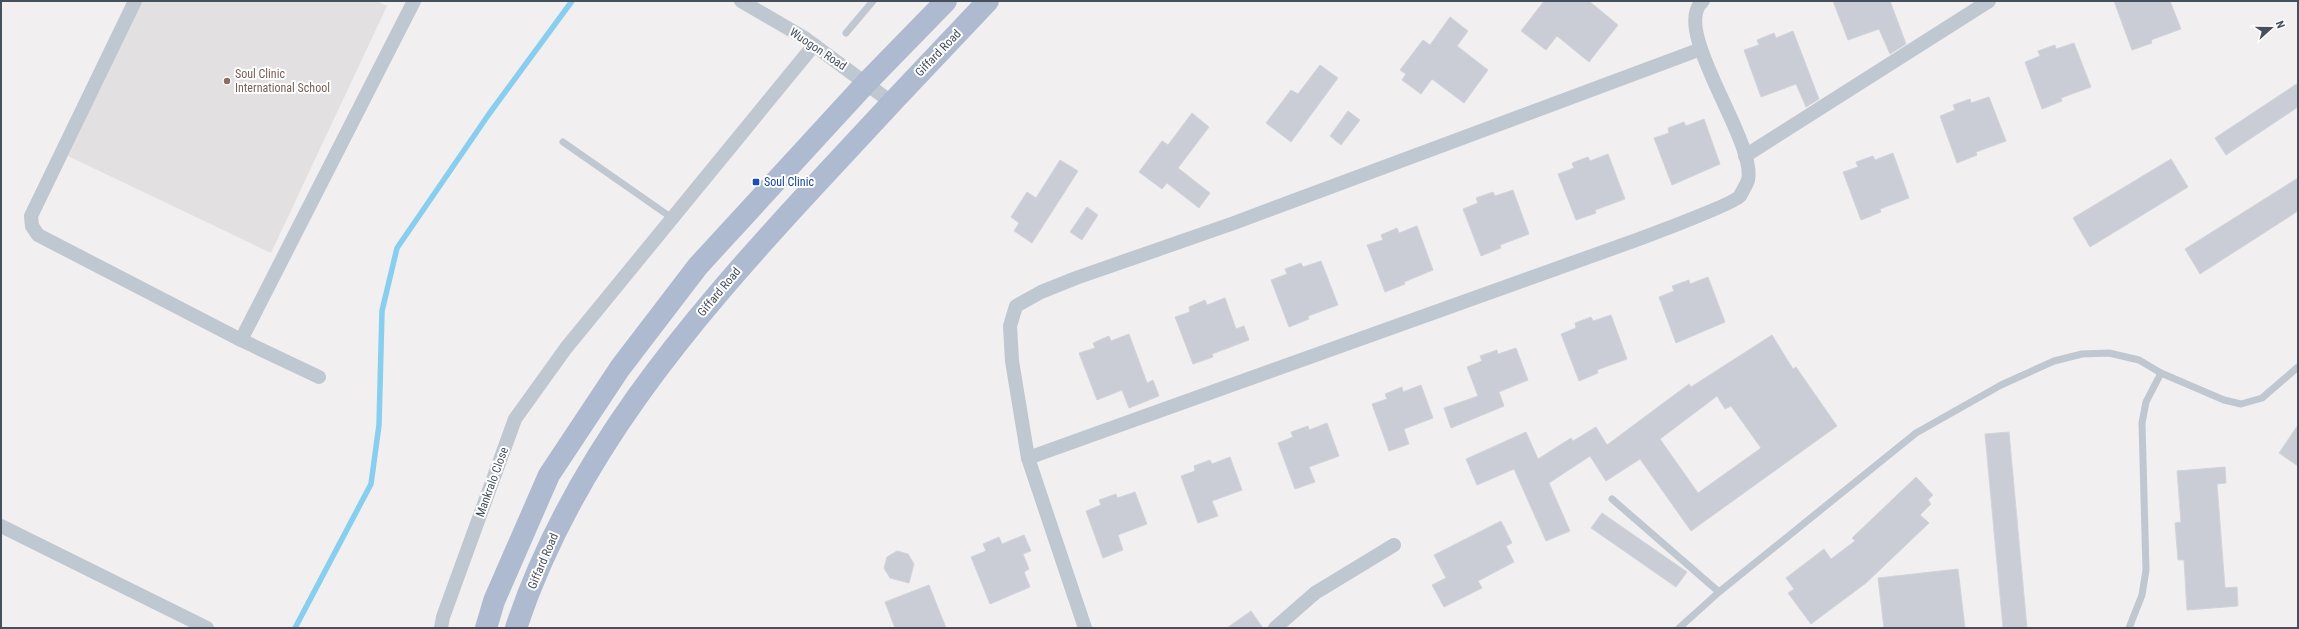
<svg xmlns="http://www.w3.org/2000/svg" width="2299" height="629" font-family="'Roboto Condensed',sans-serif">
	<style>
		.education { fill: #e2e0e1 }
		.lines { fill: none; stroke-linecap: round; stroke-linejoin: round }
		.stream { stroke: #87ceef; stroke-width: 5.5 }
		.building { fill: #cacdd5; stroke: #d2d4db; fill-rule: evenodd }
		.service { stroke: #bfc7d1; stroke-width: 7 }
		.minor { stroke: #bfc7d1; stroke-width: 14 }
		.primary { stroke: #adbacf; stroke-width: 22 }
		.education-dot { fill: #8d6e63; stroke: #fff; stroke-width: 1.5 }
		.transit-dot { fill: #1a4fb4; stroke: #fff; stroke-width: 1.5 }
		.labels { text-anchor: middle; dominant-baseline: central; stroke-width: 4; stroke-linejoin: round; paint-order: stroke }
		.street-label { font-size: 12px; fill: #46505d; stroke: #fff }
		.education-label { font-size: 12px; fill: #785e54; stroke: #fff; text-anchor: start }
		.transit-label { font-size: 12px; fill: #164399; stroke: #fff; text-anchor: start }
	</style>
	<rect width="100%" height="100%" fill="#f1efef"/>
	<!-- education -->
	<path class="education" d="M141 1H377L387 6 271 253 68 156Z"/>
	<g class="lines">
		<!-- stream -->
		<path class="stream" d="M295 628 371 484 379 425 382 311 397 248 489 114 572 1"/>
	</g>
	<!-- building -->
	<g class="building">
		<path d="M1544 1H1589L1618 25 1589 62 1557 36 1546 50 1521 31Z"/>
		<path d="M1833 1H1890L1906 44 1890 54 1879 29 1848 40Z"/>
		<path d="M2114 1H2170L2181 29 2151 40 2152 43 2132 50Z"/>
		<path d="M1450 17 1468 31 1457 46 1488 70 1464 103 1432 79 1421 94 1402 80 1406 74 1400 70 1423 40 1430 45Z"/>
		<path d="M1793 31 1819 99 1806 107 1796 84 1761 97 1744 50 1759 45 1757 40 1774 33 1776 38Z"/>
		<path d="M2074 43 2091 87 2061 98 2062 101 2042 109 2025 62 2040 56 2038 51 2055 45 2056 49Z"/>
		<path d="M1320 65 1338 78 1291 142 1266 123 1291 90 1298 94Z"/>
		<path d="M2298 83V107L2226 155 2215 138Z"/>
		<path d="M1989 97 2006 141 1976 152 1977 155 1957 163 1940 116 1955 110 1953 105 1970 99 1971 103Z"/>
		<path d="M1348 111 1360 120 1341 145 1330 136Z"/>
		<path d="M1192 113 1209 127 1178 168 1210 193 1199 208 1167 183 1162 189 1139 172 1162 141 1168 145Z"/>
		<path d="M1704 119 1720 164 1672 185 1654 138 1669 133 1668 128 1684 122 1686 126Z"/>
		<path d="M1893 153 1909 198 1880 209 1881 212 1861 220 1843 172 1858 167 1856 162 1873 156 1875 160Z"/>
		<path d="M1608 154 1625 199 1595 210 1596 213 1576 220 1558 174 1574 168 1572 163 1588 157 1590 161Z"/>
		<path d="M2171 159 2188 187 2090 247 2073 218Z"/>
		<path d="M1060 160 1078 171 1032 243 1014 231 1019 223 1011 217 1027 192 1036 198Z"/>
		<path d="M2298 178V211L2200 274 2185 249Z"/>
		<path d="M1513 190 1529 234 1500 245 1501 248 1481 256 1463 209 1478 203 1476 198 1493 192 1495 196Z"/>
		<path d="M1087 207 1098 215 1082 240 1070 232Z"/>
		<path d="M1417 226 1433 270 1404 282 1405 284 1385 292 1367 245 1383 240 1381 235 1397 228 1399 233Z"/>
		<path d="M1321 261 1338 305 1308 316 1309 319 1289 327 1271 280 1287 274 1285 269 1301 263 1303 267Z"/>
		<path d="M1708 277 1725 322 1676 343 1659 297 1674 291 1672 286 1689 280 1690 284Z"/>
		<path d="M1225 298 1236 329 1244 326 1249 340 1212 354 1213 357 1193 364 1175 317 1190 312 1189 307 1205 300 1207 305Z"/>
		<path d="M1611 315 1627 359 1597 370 1598 373 1579 381 1561 334 1576 328 1575 323 1591 317 1593 321Z"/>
		<path d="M1129 334 1147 383 1153 380 1159 396 1129 408 1122 390 1097 400 1079 353 1095 348 1093 343 1109 336 1111 341Z"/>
		<path d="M1772 335 1793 369 1796 367 1837 426 1691 531 1640 459 1606 481 1590 456 1549 483 1570 531 1546 541 1514 469 1477 485 1466 459 1526 432 1538 459 1571 438 1573 441 1596 427 1607 445 1689 384 1691 387ZM1717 396 1725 409 1731 406 1761 448 1698 493 1660 439Z"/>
		<path d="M1516 348 1528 380 1499 392 1504 406 1451 428 1444 408 1478 396 1467 367 1482 361 1480 356 1497 350 1498 354Z"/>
		<path d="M1421 385 1433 418 1404 429 1409 444 1389 451 1372 404 1387 399 1385 394 1402 387 1403 392Z"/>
		<path d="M1327 423 1339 456 1309 467 1315 482 1295 489 1278 443 1293 437 1291 432 1308 426 1309 430Z"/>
		<path d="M2298 425V466L2279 453Z"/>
		<path d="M2009 432 2027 628H2003L1985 434Z"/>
		<path d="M1230 457 1242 490 1212 501 1218 516 1198 523 1181 476 1195 471 1194 466 1210 460 1212 464Z"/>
		<path d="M2225 467 2226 483 2217 484 2225 588 2237 587 2238 606 2187 610 2184 560H2178L2175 523 2181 522 2177 471Z"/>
		<path d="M1916 477 1933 495 1928 500 1931 504 1920 515 1929 523 1866 583 1811 624 1788 593 1794 589 1786 578 1824 549 1831 559 1855 541 1852 538Z"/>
		<path d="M1135 492 1147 524 1118 535 1123 550 1103 558 1086 511 1101 505 1099 500 1116 494 1117 498Z"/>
		<path d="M1602 513 1687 572 1676 587 1591 528Z"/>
		<path d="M1501 521 1512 543 1506 546 1514 562 1478 581 1482 588 1444 607 1432 585 1446 578 1434 555Z"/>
		<path d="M1024 535 1031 551 1023 554 1029 569 1024 572 1030 587 990 604 971 557 986 551 983 544 999 537 1002 544Z"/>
		<path d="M897 551 908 554 914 564 909 583 890 578 884 568 887 557Z"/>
		<path d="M1958 569 1965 628H1884L1878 578Z"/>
		<path d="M929 585 946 628H895L885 602Z"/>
		<path d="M1251 611 1263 628H1227Z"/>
	</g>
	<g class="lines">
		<!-- service -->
		<g class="service">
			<path d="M846 33 873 1"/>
			<path d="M563 142 672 218"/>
			<path d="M1612 499 1719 592"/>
			<path d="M1679 628 1719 592 1916 433 2001 385 2054 361 2082 354 2109 353 2139 360 2161 373 2224 400 2241 404 2262 398 2298 367"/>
			<path d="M2129 628 2142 595 2146 570 2142 423 2146 402 2161 373"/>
		</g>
		<!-- minor -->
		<g class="minor">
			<path d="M135 1 31 216 32 226 38 235 241 340 319 377"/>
			<path d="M741 1 803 37 891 102"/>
			<path d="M1745 156 1989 1"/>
			<path d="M241 340 414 1"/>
			<path d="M1028 458 1639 239C1655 233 1733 204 1740 196 1742 192 1747 184 1748 180 1757 141 1669 28 1703 1"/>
			<path d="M1 526 207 628"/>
			<path d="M441 628 443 617 515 419 566 348 814 45"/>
			<path d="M1085 628 1028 458 1012 361 1010 326 1016 306 1041 292 1076 278 1234 223 1701 49"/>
			<path d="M1275 628 1315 593 1394 545"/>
		</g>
		<!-- primary -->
		<g class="primary">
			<path d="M486 628 494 601 549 475 620 368 698 266 867 82 946 1"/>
			<path d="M516 628C572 459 687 324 806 195 866 130 927 65 988 1"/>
		</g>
	</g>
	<!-- markers -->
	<circle class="education-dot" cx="227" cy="81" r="4"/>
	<rect class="transit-dot" x="752" y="178" width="8" height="8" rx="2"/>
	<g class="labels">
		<!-- street labels -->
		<g class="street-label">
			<text transform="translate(818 49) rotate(34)">Wuogon Road</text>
			<text transform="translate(938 53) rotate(-46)">Giffard Road</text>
			<text transform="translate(719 292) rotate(-50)">Giffard Road</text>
			<text transform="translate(492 482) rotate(-70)">Mankralo Close</text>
			<text transform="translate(543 561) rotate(-67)">Giffard Road</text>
		</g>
		<!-- education labels -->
		<g class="education-label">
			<text x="235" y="74">Soul Clinic<tspan x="235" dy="14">International School</tspan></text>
		</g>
		<!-- transit labels -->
		<g class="transit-label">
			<text x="764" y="182">Soul Clinic</text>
		</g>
	</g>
	<!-- border -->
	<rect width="2299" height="629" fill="none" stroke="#46505d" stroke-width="4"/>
	<!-- north arrow -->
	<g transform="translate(2271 28) rotate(69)" stroke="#ffffff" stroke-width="3" paint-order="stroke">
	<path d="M0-3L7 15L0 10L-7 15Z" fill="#46505d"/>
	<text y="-6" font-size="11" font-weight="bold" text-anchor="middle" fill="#46505d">N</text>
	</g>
</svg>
